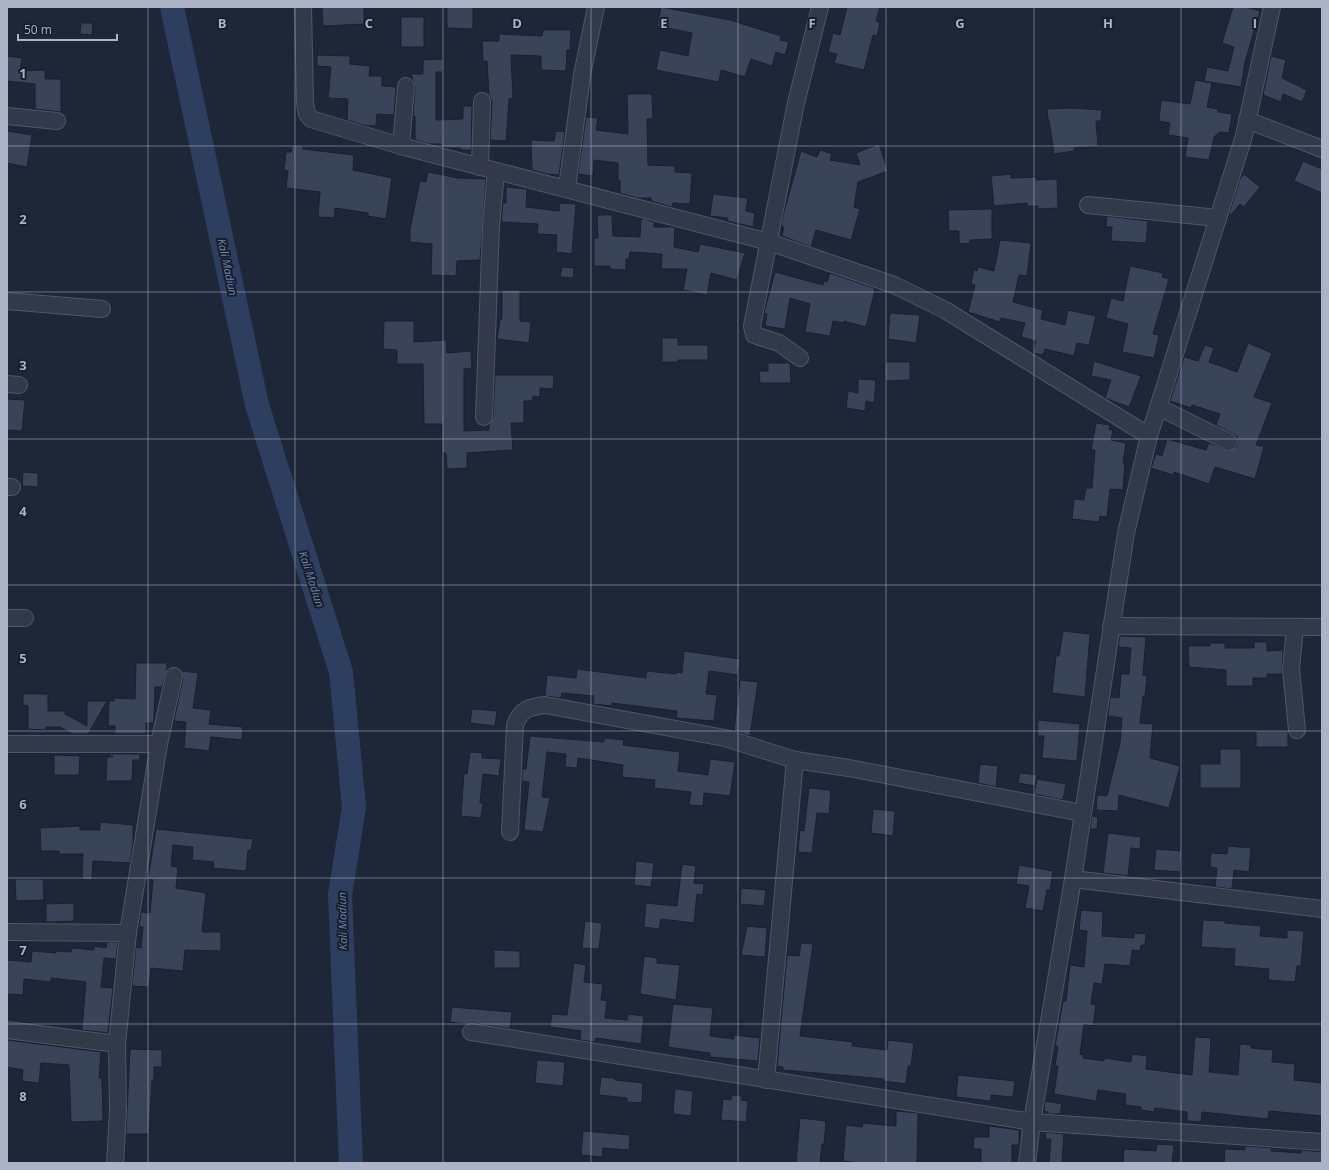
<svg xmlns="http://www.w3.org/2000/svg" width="1329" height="1170" font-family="'Open Sans',sans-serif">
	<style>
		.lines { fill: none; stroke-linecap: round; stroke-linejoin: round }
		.river { stroke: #2e3e5f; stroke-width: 24 }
		.building { fill: #3a4459; stroke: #19202f }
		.minor-casing { stroke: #4f5667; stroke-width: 18 }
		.minor { stroke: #323949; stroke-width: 16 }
		.grid { fill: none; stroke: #acb3c6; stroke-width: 1; stroke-opacity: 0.55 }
		.labels { text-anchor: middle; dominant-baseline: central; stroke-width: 4; stroke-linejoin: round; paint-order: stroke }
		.water-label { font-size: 11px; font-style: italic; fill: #7186b1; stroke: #171e2d }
		.grid-label { font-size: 13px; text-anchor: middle; font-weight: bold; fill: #acb3c6; stroke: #171e2d; stroke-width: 4; stroke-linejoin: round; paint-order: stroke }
	</style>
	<rect width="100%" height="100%" fill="#1e2738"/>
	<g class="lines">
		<!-- river -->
		<path class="river" d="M172 7 257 405 341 672 354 807 340 895 351 1163"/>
	</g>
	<!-- building -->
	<g class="building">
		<path d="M322 7H364V24L323 26Z"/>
		<path d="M447 7H473V29L447 28Z"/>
		<path d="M661 7 730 20 781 36 780 40 789 42 785 55 776 52 772 66 751 59 745 77 721 70 719 82 656 70 660 50 688 56 692 33 657 26Z"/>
		<path d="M847 7H880L876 21 880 23 877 36 873 35 864 70 834 63 837 54 828 52 833 33 840 35Z"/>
		<path d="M1233 7H1246L1260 11 1245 62 1241 87 1204 81 1207 67 1228 71 1234 47 1222 43Z"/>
		<rect x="401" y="17" width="23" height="30"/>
		<path d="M81 23H93L92 35 80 34Z"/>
		<path d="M543 30H571L570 50H567L566 71 541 70V56L511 55 513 98 509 99 506 141 490 140 492 101 489 95 487 61H483L482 41H499V34L542 36Z"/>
		<path d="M317 55 350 56V64L370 66 369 76H382V86L396 87 394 115 377 114 376 126 363 125 347 120 348 99 328 98 331 67 317 66Z"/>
		<path d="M7 56 22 58 20 71 45 70V79H61V112L35 109V84L7 81Z"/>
		<path d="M1271 56 1286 60 1282 78 1307 90 1302 102 1283 94 1281 102 1263 95Z"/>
		<path d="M443 59V72H436V120L463 119V106H472L471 150H461V148H447L441 147V144H429L415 140V116H413L415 87 411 74H423V60Z"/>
		<path d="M1195 80 1212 83 1207 107 1218 109V112L1232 114 1229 133 1220 132 1214 137 1209 160 1185 157 1188 138 1168 135 1170 123 1159 121 1161 100 1190 104Z"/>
		<path d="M627 94H652L653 119H647L648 165 675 166V172L692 173 690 204 673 203 672 207 651 201V198H637L620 193V181L618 180V163L594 160 593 176 578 174 586 117 598 118 596 130 628 134Z"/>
		<path d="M1071 108 1102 110 1101 121H1096L1098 146 1074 148V151L1054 154 1049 120H1048L1047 109Z"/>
		<path d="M7 131 32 135 27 167 7 163Z"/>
		<path d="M556 131 565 132 559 175 547 174 532 170 531 140 554 141Z"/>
		<path d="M879 144 888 171 858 182 854 207 860 209 851 240 816 230 811 247 782 236 784 227 781 226 784 212 801 151 817 157 820 150 832 154 830 160 860 165 856 153Z"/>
		<path d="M292 145 303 146V149L354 155 353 170 392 178 386 219 368 216V213L335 208 334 218 318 217 320 192 286 188 288 171 284 170 286 152H291Z"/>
		<path d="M1303 161 1322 169V193L1294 181Z"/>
		<path d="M428 172 458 178 486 179 480 260 457 261 456 276 431 275 432 244 410 242V229L420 181 426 182Z"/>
		<path d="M1011 174V178L1036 177V180L1057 179 1058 208 1038 209V206H1027V203L994 206 991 176Z"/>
		<path d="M1244 174 1260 187 1244 207 1240 204 1231 215 1229 214 1240 179Z"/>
		<path d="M506 187 527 189 526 207 559 211 560 203 576 204 572 254 556 252 557 235 537 234 538 224 501 222 503 203H506Z"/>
		<path d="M713 194 748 198 746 211 755 213 753 227 727 221 728 218 710 216Z"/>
		<path d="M992 209V239L970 240V243L959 244V231H949L948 210Z"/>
		<path d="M597 215H612L613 236 640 237 641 219H645L654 222V227H675L674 247 698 252 700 244 745 253 737 280 711 273 707 295 683 290 687 269H661L662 254 630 252 629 259H626V270L610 269V266H594V238H598Z"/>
		<path d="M1107 216 1148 221 1146 243 1111 241 1112 227H1106Z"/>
		<path d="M1000 240 1031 243 1027 276 1019 275 1013 302 1043 310 1041 319 1065 325 1068 310 1096 316 1089 345 1077 343 1074 356 1045 349 1043 355 1033 353 1036 341 1021 337 1025 323 1001 318 1000 322 968 312 975 285 971 284 974 270 977 271 978 267 994 271Z"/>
		<path d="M1130 266 1163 273 1162 277 1169 279 1153 334 1159 335 1154 358 1122 352 1128 324 1106 318 1111 298 1123 301Z"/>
		<path d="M562 267 574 268 573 278 560 277Z"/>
		<path d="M775 272 823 285 824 281 827 282 830 273 874 288 875 290 866 327 844 321V323L833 321 830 336 805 332 810 304 790 298 785 329 765 326 767 314 764 313Z"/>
		<path d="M502 290H520V321L531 322 529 343 497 339 500 319H502Z"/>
		<path d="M890 313 920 315 916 343 888 339Z"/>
		<path d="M384 321H414V342L446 340 447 353 471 351 472 368 464 369V431L489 430V425L493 417 495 375H554L553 389 540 388V397L533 396 532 401H524V423H511L513 450 467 453V468L447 469 446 453H442V424H424L423 364H397V350L383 349Z"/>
		<path d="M662 338H678V345H708V360H678V362H662Z"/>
		<path d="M1248 343 1272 353 1254 397 1272 403 1256 445 1264 447 1255 479 1215 467 1209 484 1174 472 1173 475 1151 468 1156 454 1162 456 1167 439 1206 450 1209 443 1229 451 1237 447 1238 441 1237 436 1216 425 1220 414 1192 405 1191 408 1170 401 1184 357 1198 361 1205 345 1214 348 1209 362 1237 372Z"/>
		<path d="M1094 361 1141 376 1129 407 1105 398 1111 380 1091 376Z"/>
		<path d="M885 362H910V380L885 381Z"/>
		<path d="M768 363H790L791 383H760L759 371H768Z"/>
		<path d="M858 379 876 380 874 403 866 401 865 411 846 408 848 391 858 393Z"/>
		<path d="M7 399 25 400 22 431 7 430Z"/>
		<path d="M1096 423 1110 425 1109 429 1113 430 1111 440 1126 443 1123 463H1125L1123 490 1110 489 1107 517 1100 516 1099 522 1072 519 1074 499 1084 500 1086 488H1092L1095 450H1091Z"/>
		<path d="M23 472 38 473V487L22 486Z"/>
		<path d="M1063 631 1090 634 1085 697 1052 693 1056 656H1059Z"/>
		<path d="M1120 636 1146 637 1143 675 1147 676 1145 696H1143L1140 723 1153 724 1150 758 1180 766 1169 808 1119 795 1118 811 1096 810 1097 795 1107 796 1120 743 1122 718 1108 716 1110 697 1119 698 1121 674H1129L1131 648 1118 647Z"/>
		<path d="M1254 642H1267V651L1283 650 1282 674H1267V678H1253V686H1226V670L1189 667 1188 646H1210V643H1225V648H1254Z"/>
		<path d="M684 651 740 659 738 675 709 671 706 694 717 695 714 721 676 718 677 711 612 703V706L593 704 594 696 562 693 561 698 545 696 547 675 576 678 577 669 646 678 647 671 676 674 677 672 682 673Z"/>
		<path d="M136 663H167V670L162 687H155L154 719 153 723H146V734H115V726H108L109 701H114V698L135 699Z"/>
		<path d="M182 671 198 673 193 708 211 710 209 724 243 727 242 740 211 737 209 751 184 748 186 722 174 721 183 678Z"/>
		<path d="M740 680 758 682 750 736 734 731Z"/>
		<path d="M23 694H48V711H65V714L87 726V701H107L88 734H73L60 727H46L45 730 28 729V706L23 705Z"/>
		<path d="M472 709 497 711 495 726 470 723Z"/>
		<path d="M1038 720 1080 724 1077 761 1042 758 1044 736H1037Z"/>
		<rect x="1256" y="731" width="32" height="16"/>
		<path d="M530 736 604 742V738L624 740 623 745 680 752 678 771 708 775 710 759 735 762 730 796 704 793 703 806 689 805 691 792 654 788 655 780 622 777 623 765 578 758 577 768 565 767 566 754 547 752 542 797 550 798 543 832 524 830 529 782 522 781V769H526Z"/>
		<path d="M1220 749H1241V788H1200V764H1220Z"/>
		<path d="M470 752 482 753V758L501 759 499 776 483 774 480 803H483L481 818 461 816 464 773 467 774Z"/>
		<path d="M107 754H140V760H133L132 781H106L107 757H113Z"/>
		<path d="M54 755 80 756 79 775H54Z"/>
		<path d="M980 764 998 766 996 787 978 783Z"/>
		<path d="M1020 773 1037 775 1035 786 1018 783Z"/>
		<path d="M1037 779 1066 784 1063 800 1034 794Z"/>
		<path d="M809 788 831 790 829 814 817 813 812 853 798 852 800 830 804 831Z"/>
		<path d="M873 809 895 811 893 836 871 833Z"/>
		<path d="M1092 816 1098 817 1097 829H1090Z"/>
		<path d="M100 822 133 825V844L130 863 93 861 92 880 82 879 83 854H59V851H41L40 828 80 826V830H100Z"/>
		<path d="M156 829 253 839 251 851 248 850 246 871 213 868 214 862 192 860 193 847 173 845 171 866 178 867 176 888 206 893 202 932H221V951L185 950 183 971 151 968 149 987 132 986 136 947 141 948 143 927H139L141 912 150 913 153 880 148 879Z"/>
		<path d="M1108 833 1141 837 1140 849 1131 848 1128 876 1103 873Z"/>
		<path d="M1228 846 1251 848 1249 872 1234 870 1232 889 1215 887 1217 868 1210 867 1211 853 1227 854Z"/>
		<path d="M1156 849 1182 851 1180 872 1154 870Z"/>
		<path d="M636 861 654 863 651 887 634 885Z"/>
		<path d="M682 864 696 866 694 883 704 884 703 895 697 894 694 923 661 919 659 929 644 927 646 903 677 906Z"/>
		<path d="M1019 865 1053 871 1050 890H1047L1043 911 1025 908 1029 886 1016 884Z"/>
		<path d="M15 879H43L44 900 16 901Z"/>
		<path d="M741 888 766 890 764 906 740 904Z"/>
		<path d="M74 903V921L46 922V904Z"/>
		<path d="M1081 910 1103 912 1102 936 1134 938V933L1146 934 1145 945H1141L1140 951 1132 950 1130 966 1105 964 1102 984 1094 983 1091 1004 1096 1005 1093 1026 1084 1024 1080 1054 1083 1055V1058L1104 1061V1058L1131 1062 1132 1054 1147 1056 1146 1069 1192 1075 1195 1037 1211 1038 1209 1072 1238 1075 1240 1044 1251 1045V1048L1273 1050 1272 1062 1295 1064 1294 1080 1322 1083V1116L1269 1111 1268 1119 1202 1112 1201 1122 1187 1121V1112L1155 1108 1154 1112 1141 1110V1107L1125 1105 1126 1094 1098 1090 1096 1101 1054 1094 1058 1066H1055L1058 1046H1055L1063 1001H1066L1070 965 1084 967 1087 931 1079 930Z"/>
		<path d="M1203 920 1225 921V923L1261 926 1260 936 1287 938V930L1304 931 1301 966H1297L1295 982 1268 980 1269 969 1234 966 1235 949 1201 947Z"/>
		<path d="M585 921 602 923 599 949 582 948Z"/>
		<path d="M747 926 767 928 765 957 741 955Z"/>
		<path d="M107 942H118L116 959 104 958 101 987 113 988 108 1033 82 1030 86 982 51 978V982L24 979 23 995 7 994V960L31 962 32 951 56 953V951L71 952 72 948 94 950V946L106 948Z"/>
		<path d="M801 943 813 944 800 1036 853 1042 852 1046 887 1050 888 1040 914 1043 911 1066H908L906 1084 884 1081V1079L783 1070V1067L777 1066 787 955 799 956Z"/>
		<path d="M494 950 520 951V968H494Z"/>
		<path d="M644 956 657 958V963L680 965 676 1000 640 994Z"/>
		<path d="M574 963 586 965 584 982 603 984 601 1000 607 1001 605 1018 627 1020 628 1014 644 1016 641 1044 596 1038 595 1042 580 1040 581 1031 550 1027 552 1014 567 1015Z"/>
		<path d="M673 1004 713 1008 710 1036 734 1039V1035L760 1038 758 1061 710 1057V1053L668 1047Z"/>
		<path d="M452 1007 512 1012 510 1029 472 1023 466 1024 450 1022Z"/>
		<path d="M7 1040 101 1052 99 1078H102L103 1121 71 1122 69 1065 41 1063 39 1083 22 1081 23 1070 7 1067Z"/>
		<path d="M130 1049 162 1050V1067H154V1080H152L149 1134H126Z"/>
		<path d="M537 1060 565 1062 563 1086 535 1083Z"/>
		<path d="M958 1075 1015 1081 1013 1097 991 1095V1101L956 1097Z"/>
		<path d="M601 1077 615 1078V1080L643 1083 642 1103 627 1102V1098L599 1095Z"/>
		<path d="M675 1089 693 1091 691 1116 673 1114Z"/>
		<path d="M732 1095 742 1096 741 1100 748 1101 746 1122 721 1120 723 1099 731 1100Z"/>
		<path d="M1045 1101 1062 1104 1060 1114H1048V1112L1044 1111Z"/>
		<path d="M896 1111 918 1113 917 1163H859L843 1161 846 1125 862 1127 863 1123 896 1126Z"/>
		<path d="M800 1118 826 1121 824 1144H822L820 1163H796Z"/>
		<path d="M989 1126 1019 1130V1145H1012V1163H981V1149H973L974 1137H989Z"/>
		<path d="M583 1131 630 1135 629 1150 603 1148 602 1157 581 1155Z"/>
		<path d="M1046 1132 1064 1134 1062 1163H1049L1051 1139H1045Z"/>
		<path d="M1157 1144 1174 1145 1172 1163H1123L1124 1149 1156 1151Z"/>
		<path d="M1245 1146 1272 1148 1271 1151 1301 1153V1150L1322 1152V1163H1224L1225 1149 1245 1150Z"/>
	</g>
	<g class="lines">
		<!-- minor casing -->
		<g class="minor-casing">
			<g id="minor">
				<path d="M303 7 305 103 307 114 311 119 401 146 769 242 894 285 945 310 1149 436"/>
				<path d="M7 116 57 121"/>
				<path d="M1247 120 1322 149"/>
				<path d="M401 146 406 86"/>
				<path d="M480 167 482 101"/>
				<path d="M567 188 582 75 596 7"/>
				<path d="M1088 205 1218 218"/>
				<path d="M7 301 102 309"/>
				<path d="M800 358 779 343 754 335 752 326 796 103 820 7"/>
				<path d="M7 384 19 385"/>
				<path d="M1158 407 1229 442"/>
				<path d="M484 417 491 226 496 171"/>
				<path d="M7 487H12"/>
				<path d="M7 618H25"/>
				<path d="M1111 626 1322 627"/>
				<path d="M1295 627 1291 669 1297 730"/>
				<path d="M7 744H159"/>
				<path d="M510 832 515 725C521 709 529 707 545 705L725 738 795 760 849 768 1082 813"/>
				<path d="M1073 879 1322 909"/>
				<path d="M7 932 128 933"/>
				<path d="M7 1030 117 1044"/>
				<path d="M471 1032 1032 1122 1322 1142"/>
				<path d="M766 1080 795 760"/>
				<path d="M115 1163 118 1111 117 1044 128 933 159 744 174 676"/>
				<path d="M1027 1163 1032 1122 1073 879 1126 533 1149 436 1244 136 1272 7"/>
			</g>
		</g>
		<!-- minor -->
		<use href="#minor" class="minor"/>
	</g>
	<!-- grid -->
	<path class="grid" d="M148 7V1163M295 7V1163M443 7V1163M591 7V1163M738 7V1163M886 7V1163M1034 7V1163M1181 7V1163M7 146H1322M7 292H1322M7 439H1322M7 585H1322M7 731H1322M7 878H1322M7 1024H1322"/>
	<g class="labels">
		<!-- water labels -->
		<g class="water-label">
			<text transform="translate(228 267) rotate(78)">Kali Madiun</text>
			<text transform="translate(312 579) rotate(72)">Kali Madiun</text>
			<text transform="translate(342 921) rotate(-91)">Kali Madiun</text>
		</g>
	</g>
	<g class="grid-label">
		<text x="222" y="28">B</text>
		<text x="369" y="28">C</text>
		<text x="517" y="28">D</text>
		<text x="664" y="28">E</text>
		<text x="812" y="28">F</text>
		<text x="960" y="28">G</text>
		<text x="1108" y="28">H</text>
		<text x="1255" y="28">I</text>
		<text x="23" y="78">1</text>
		<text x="23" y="224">2</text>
		<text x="23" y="370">3</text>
		<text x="23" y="516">4</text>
		<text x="23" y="663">5</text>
		<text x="23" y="809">6</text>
		<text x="23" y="955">7</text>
		<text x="23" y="1101">8</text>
	</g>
	<!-- border -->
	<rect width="1329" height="1170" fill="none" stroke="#acb3c6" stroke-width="16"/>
	<!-- scale -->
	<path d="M18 34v6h99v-6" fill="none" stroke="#acb3c6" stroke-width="2"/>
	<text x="24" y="34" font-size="12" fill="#acb3c6" stroke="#171e2d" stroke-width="3" paint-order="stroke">50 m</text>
</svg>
